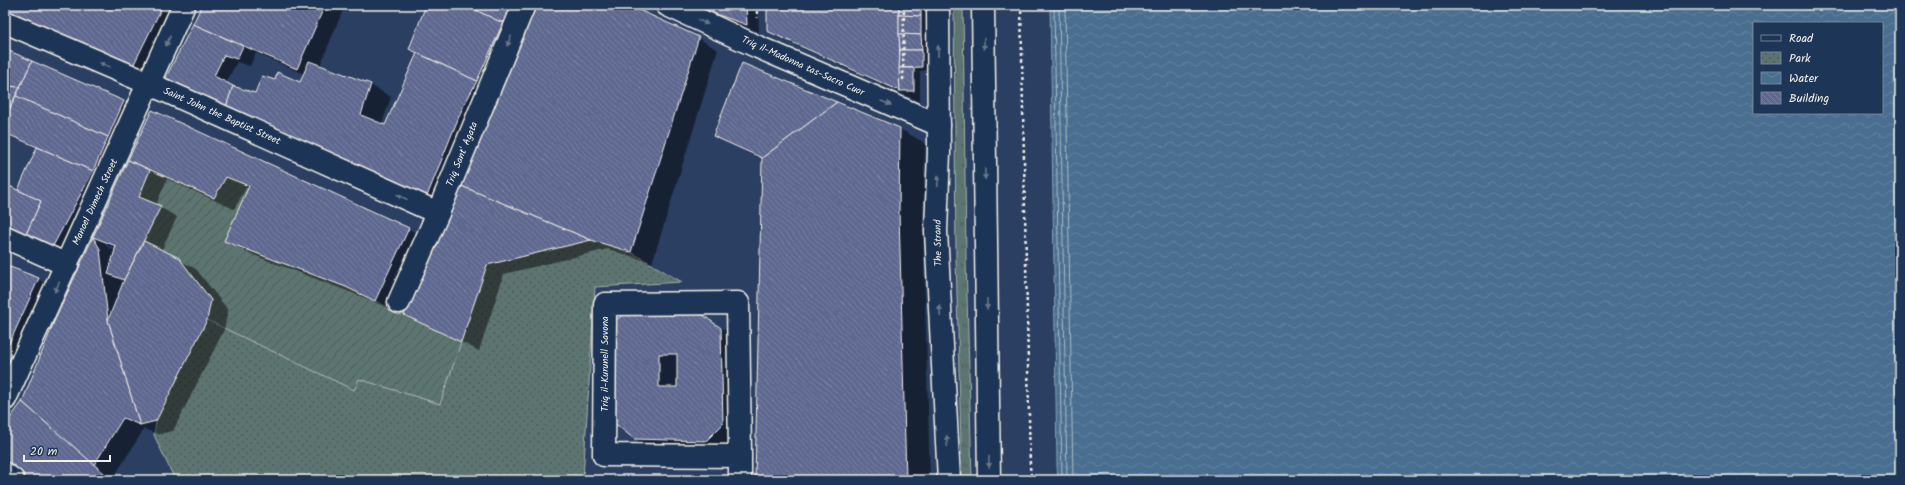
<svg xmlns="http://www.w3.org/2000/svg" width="1905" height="485" font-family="Kalam,sans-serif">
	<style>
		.grass { fill: url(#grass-tufts); stroke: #a8b2ac }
		.park { fill: url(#park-dots); stroke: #a8b2ac }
		.garden { fill: url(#garden-furrows); stroke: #a8b2ac }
		.water { fill: url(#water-waves); stroke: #8da2b3; fill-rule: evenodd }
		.shadow { fill: #0007; fill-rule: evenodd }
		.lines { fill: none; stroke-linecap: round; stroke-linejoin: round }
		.shore { stroke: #afbdc5; stroke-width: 1 }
		.building { fill: url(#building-back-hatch); stroke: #f4f1e8; fill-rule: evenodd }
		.minor-casing { stroke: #f4f1e8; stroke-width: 25 }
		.major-casing { stroke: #f4f1e8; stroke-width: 25 }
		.path { stroke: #f4f1e8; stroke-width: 2.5; stroke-dasharray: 3 3; stroke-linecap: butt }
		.minor { stroke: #1d3557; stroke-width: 22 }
		.major { stroke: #1d3557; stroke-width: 22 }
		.oneway { fill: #68778a }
		.labels { text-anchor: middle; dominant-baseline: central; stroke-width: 3.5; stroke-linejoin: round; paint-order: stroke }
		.street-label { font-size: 10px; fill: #f4f1e8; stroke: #1d3557 }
	</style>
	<defs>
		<pattern id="grass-tufts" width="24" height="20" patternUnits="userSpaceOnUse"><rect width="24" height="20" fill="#5b7470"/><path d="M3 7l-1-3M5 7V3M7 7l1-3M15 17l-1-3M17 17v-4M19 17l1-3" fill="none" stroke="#515c59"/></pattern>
		<pattern id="park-dots" width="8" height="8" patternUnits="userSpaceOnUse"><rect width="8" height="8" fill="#5b7470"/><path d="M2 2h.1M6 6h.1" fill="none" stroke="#515c59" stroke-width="1.8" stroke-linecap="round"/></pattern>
		<pattern id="garden-furrows" width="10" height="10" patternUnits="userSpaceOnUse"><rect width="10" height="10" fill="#5b7470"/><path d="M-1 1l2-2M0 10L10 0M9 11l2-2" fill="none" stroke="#515c59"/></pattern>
		<pattern id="water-waves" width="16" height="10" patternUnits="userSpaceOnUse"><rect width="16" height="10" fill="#486e90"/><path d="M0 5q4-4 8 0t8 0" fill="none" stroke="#6383a0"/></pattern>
		<pattern id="building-back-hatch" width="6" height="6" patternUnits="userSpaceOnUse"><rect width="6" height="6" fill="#5f6990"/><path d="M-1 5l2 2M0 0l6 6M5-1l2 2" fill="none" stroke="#777fa0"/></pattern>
	</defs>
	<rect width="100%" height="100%" fill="#2a3f62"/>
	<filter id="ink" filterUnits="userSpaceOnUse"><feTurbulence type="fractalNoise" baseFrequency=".025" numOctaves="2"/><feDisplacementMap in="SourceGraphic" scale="8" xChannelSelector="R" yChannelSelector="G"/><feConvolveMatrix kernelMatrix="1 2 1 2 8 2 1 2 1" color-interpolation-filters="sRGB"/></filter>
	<g filter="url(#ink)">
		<!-- grass -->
		<path class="grass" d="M954 5H963L966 259 972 480H962L956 259Z"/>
		<!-- park -->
		<path class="park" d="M591 240 631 252 682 282 595 287 583 478 599 480H175L154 435 156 421 207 320 354 390 359 379 440 404 487 265Z"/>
		<!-- garden -->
		<path class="garden" d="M150 170 213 198 226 177 249 186 225 241 346 287 461 342 440 404 359 379 354 390 207 320 211 300 179 258 144 241 161 206 139 197Z"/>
		<!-- water -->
		<path class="water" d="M1050 5H1900V480H1058L1057 465ZM1754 23H1882V113H1754Z"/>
		<!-- shadow -->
		<g class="shadow">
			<path d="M5 5H189L153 78 5 13Z"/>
			<path d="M203 5H345L320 66 371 85 391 97 382 124 386 126 418 53 427 5H530L448 207 165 81ZM256 53 304 74 300 83 275 81 255 94 226 83 237 62 250 66Z"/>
			<path d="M536 5H625L698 38 718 50 652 263 608 249 504 274 479 351 406 314Z"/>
			<path d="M688 5H758L759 32 701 11Z"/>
			<path d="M768 5H928L929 70 920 71V102L789 42 768 30Z"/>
			<path d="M5 50 123 102 141 111 71 255 5 227V186L23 194 38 148 5 132V122L10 109 9 108 5 116Z"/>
			<path d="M153 112 409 229 429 240 396 312 368 299 246 252 226 240 249 189 246 188 234 209 167 179 156 205 177 217 161 251 196 269 228 310 224 330 173 431 159 434 160 435 144 429 114 477 117 480H30L5 459V429L23 403 55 323 129 160ZM107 245 117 249 115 253 114 250 106 246Z"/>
			<path d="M900 129 925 143 923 227 930 480H756L763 160 715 136Z"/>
			<path d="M5 266 38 279 56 289 5 405Z"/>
			<path d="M697 312 744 342 730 454 658 452 634 438 614 322Z"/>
		</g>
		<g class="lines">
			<!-- shore -->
			<g class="shore">
				<path d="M1054 5 1062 480"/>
				<path d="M1059 5 1067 480"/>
				<path d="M1065 5 1073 480"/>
			</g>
		</g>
		<!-- building -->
		<g class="building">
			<path d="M5 5H163L132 68 5 11Z"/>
			<path d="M202 5H325L297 69 193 24Z"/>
			<path d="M426 5H465L503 23 477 81 409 49Z"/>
			<path d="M465 5H509L503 23Z"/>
			<path d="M535 5H628L699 37 631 252 591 240 459 185Z"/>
			<path d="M690 5H746L747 25Z"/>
			<path d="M767 5H899L900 91 767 31Z"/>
			<path d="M899 5H921V16L899 15Z"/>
			<path d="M899 15 921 16V35L899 34Z"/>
			<path d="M193 24 243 46 237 59 224 55 214 76 233 86 226 107 164 81Z"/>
			<path d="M899 34 921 35 922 50H900Z"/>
			<path d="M5 49 32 61 20 87 5 86Z"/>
			<path d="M900 50H922V67L899 68Z"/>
			<path d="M417 53 477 81 462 109 427 196 226 107 233 86 255 93 262 76 275 80 277 72 300 82 309 61 371 84 361 115 385 125Z"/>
			<path d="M32 61 124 101 108 137 16 96Z"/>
			<path d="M742 63 837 102 762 158 713 136Z"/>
			<path d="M899 68H914V91H900Z"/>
			<path d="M5 86 20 87 9 109 5 108Z"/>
			<path d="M16 96 108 137 93 171 5 133V119Z"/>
			<path d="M837 102 900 128 899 212 906 480H755L762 158Z"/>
			<path d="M152 110 409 228 375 301 346 287 224 241 249 186 226 177 214 198 128 160Z"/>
			<path d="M37 147 93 171 53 246 26 234 41 201 18 190Z"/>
			<path d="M128 160 150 170 139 197 161 206 124 280 108 274 116 246 93 237Z"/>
			<path d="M5 184 41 201 26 234 5 226Z"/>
			<path d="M459 185 591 240 487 265 461 342 404 315Z"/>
			<path d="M93 237 100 249 108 320 140 425 123 418 94 465 22 402 54 322Z"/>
			<path d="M144 241 179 258 211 300 207 320 156 421 140 425 108 320 124 280Z"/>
			<path d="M5 265 39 278 9 344 5 343Z"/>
			<path d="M630 310 697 311 721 328 723 424 706 441 634 439 612 421 613 322ZM659 354H677V387H659Z"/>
			<path d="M22 402 112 480H28L5 460V425Z"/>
		</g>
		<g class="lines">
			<!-- minor casing -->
			<g class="minor-casing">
				<g id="minor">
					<path d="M667 5 758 47 939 125"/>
					<path d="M5 22 150 84 438 213"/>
					<path d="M5 237 67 265"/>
					<path d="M399 302 438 213 524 5"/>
					<path d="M5 399 184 5"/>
					<path d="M740 456 604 455 605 304 738 303 740 456V480"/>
					<path d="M5 474 13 480"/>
				</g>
			</g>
			<!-- major casing -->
			<g class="major-casing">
				<g id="major">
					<path d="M938 5 939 152 936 231 949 480"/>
					<path d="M983 5 989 480"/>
				</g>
			</g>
			<!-- path -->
			<g class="path">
				<path d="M757 5V18"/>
				<path d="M1021 5 1030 467 1032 480"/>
				<path d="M903 80 904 5"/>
				<path d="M1898 480 1900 473"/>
			</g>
			<!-- minor -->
			<use href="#minor" class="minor"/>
			<!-- major -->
			<use href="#major" class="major"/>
		</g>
		<!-- one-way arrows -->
		<defs><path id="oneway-solid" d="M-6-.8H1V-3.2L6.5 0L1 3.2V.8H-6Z"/></defs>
		<g class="oneway">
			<use href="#oneway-solid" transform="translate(703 22) rotate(25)"/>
			<use href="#oneway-solid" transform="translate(168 41) rotate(114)"/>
			<use href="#oneway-solid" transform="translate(509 41) rotate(112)"/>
			<use href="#oneway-solid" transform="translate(984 44) rotate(89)"/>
			<use href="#oneway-solid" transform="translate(938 51) rotate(-90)"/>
			<use href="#oneway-solid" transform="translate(105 65) rotate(-157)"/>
			<use href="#oneway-solid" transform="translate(886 103) rotate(23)"/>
			<use href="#oneway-solid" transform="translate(985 174) rotate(89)"/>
			<use href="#oneway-solid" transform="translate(938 181) rotate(-88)"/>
			<use href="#oneway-solid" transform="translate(402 197) rotate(-156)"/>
			<use href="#oneway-solid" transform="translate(57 287) rotate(115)"/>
			<use href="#oneway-solid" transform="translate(987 304) rotate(89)"/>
			<use href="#oneway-solid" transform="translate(940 311) rotate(-93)"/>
			<use href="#oneway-solid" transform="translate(947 441) rotate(-93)"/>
			<use href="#oneway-solid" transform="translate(989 462) rotate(89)"/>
		</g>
	</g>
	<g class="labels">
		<!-- street labels -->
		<g class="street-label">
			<text transform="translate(803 66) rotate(24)">Triq il-Madonna tas-Sacro Cuor</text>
			<text transform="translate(222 116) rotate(24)">Saint John the Baptist Street</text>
			<text transform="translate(462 154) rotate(-68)">Triq Sant' Agata</text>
			<text transform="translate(95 202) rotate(-65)">Manoel Dimech Street</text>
			<text transform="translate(938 243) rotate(-91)">The Strand</text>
			<text transform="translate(605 364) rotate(-90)">Triq il-Kurunell Savona</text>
		</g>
	</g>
	<!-- margin -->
	<rect width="1905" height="485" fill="none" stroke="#1d3557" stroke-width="20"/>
	<rect x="10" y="10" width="1885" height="465" fill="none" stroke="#f4f1e8" stroke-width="1.5" filter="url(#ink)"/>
	<!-- legend -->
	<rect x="1753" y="22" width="130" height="92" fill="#1d3557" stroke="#738091"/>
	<rect x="1761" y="35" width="20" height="6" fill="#1d3557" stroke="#738091"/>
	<text x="1789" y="42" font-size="12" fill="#f4f1e8">Road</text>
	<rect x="1761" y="52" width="20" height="12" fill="url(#park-dots)" stroke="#738091"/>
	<text x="1789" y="62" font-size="12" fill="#f4f1e8">Park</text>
	<rect x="1761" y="72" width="20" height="12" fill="url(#water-waves)" stroke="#738091"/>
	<text x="1789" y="82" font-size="12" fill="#f4f1e8">Water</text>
	<rect x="1761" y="92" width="20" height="12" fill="url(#building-back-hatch)" stroke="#738091"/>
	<text x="1789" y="102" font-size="12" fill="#f4f1e8">Building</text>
	<!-- scale -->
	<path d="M24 455v6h86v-6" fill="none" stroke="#f4f1e8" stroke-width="2"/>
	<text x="30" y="455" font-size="12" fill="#f4f1e8" stroke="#1d3557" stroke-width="3" paint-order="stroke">20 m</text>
</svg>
